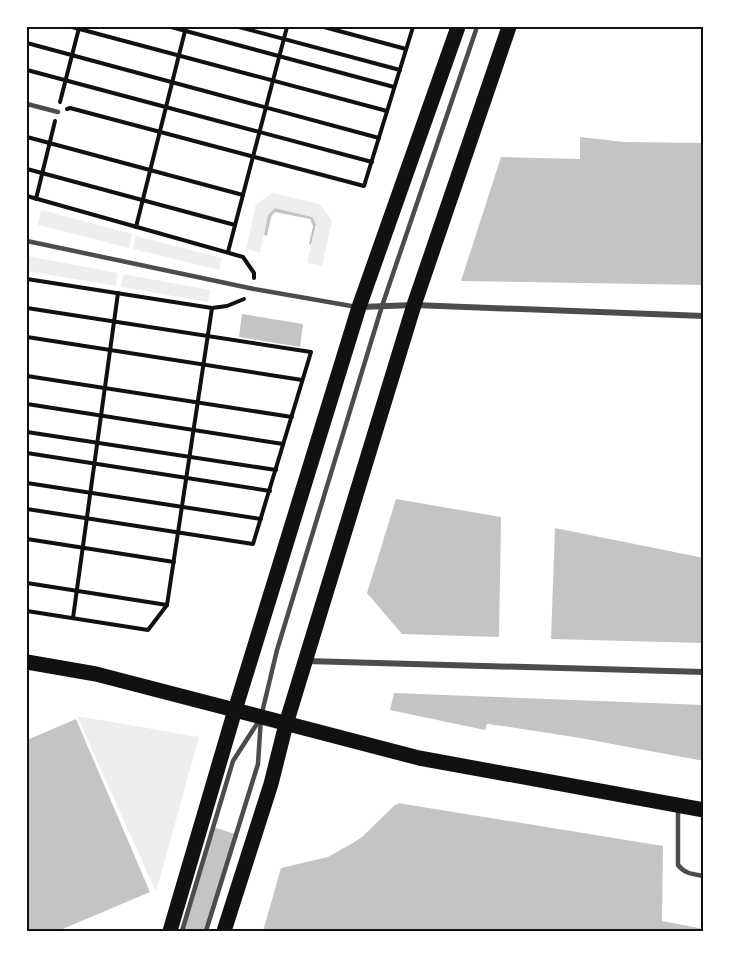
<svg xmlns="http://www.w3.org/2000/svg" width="731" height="958" font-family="'Public Sans',sans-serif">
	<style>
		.green { fill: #eee }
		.building { fill: #c4c4c4 }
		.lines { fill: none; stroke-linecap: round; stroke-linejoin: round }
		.path { stroke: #111; stroke-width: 4 }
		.service { stroke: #4c4c4c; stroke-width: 4.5 }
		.minor { stroke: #4c4c4c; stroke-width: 6 }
		.primary { stroke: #111; stroke-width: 15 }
		.neatline { fill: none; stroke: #111; stroke-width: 2 }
	</style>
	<rect width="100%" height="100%" fill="#fff"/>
	<!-- green -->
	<g class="green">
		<path d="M273 193 320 204 332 221 322 266 307 263 316 225 312 217 276 208 268 215 260 252 246 249 256 204Z"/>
		<path d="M41 210 132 234 129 248 38 225Z"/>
		<path d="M136 236 222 258 219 270 133 249Z"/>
		<path d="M27 256 118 273 116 286 27 271Z"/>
		<path d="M123 274 210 290 208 302 121 287Z"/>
		<path d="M77 716 199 737 156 892Z"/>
	</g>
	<!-- building -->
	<g class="building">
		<path d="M580 137 624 142 704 143V285L461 281 501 157 580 159Z"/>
		<path d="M275 208 312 217 316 224 311 245 309 244 313 226 310 219 275 212 271 217 267 236 264 235 268 215Z"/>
		<path d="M242 314 303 324 300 347 239 337Z"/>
		<path d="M396 499 501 517 499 637 402 634 367 593Z"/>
		<path d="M555 528 704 558V643L551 639Z"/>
		<path d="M394 693 704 705V761L580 738 503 726 487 724 485 730 390 710Z"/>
		<path d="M76 719 150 892 58 931H27V740Z"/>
		<path d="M398 803 663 846 662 921 704 929V931H263L281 868 328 857 356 841 362 837 396 804 398 805Z"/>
		<path d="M213 827 235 834 205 931H181Z"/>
	</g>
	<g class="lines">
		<!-- path -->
		<g class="path">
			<path d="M72 27 387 111"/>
			<path d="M171 27 394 87"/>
			<path d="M239 27 400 70"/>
			<path d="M324 27 406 49"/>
			<path d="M27 43 379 138"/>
			<path d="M27 70 372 162"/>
			<path d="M60 102 79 28"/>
			<path d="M67 109 70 108 364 186 413 27"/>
			<path d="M27 137 243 195"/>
			<path d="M27 169 235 225"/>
			<path d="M27 196 243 257 254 273V278"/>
			<path d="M36 199 55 121"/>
			<path d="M136 227 186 27"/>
			<path d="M228 252 287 27"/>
			<path d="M27 279 212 308 227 306 244 299"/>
			<path d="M27 308 311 352 253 544 27 509"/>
			<path d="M27 337 302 380"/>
			<path d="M27 376 292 417"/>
			<path d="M27 404 283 444"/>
			<path d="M27 432 276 470"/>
			<path d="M27 453 270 491"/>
			<path d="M27 483 261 519"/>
			<path d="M27 539 174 562"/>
			<path d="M27 583 167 605"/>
			<path d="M27 611 148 630 167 605 212 308"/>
			<path d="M73 618 118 293"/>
		</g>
		<!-- service -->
		<g class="service">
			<path d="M27 104 58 112"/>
			<path d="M27 241 254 289 357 307"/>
			<path d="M678 807V865C685 874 693 874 704 876"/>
			<path d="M182 931 233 761 260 719"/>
			<path d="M206 931 258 764 261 717 277 650 382 306 477 27"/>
		</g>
		<!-- minor -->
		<g class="minor">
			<path d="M360 307 414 305 704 316"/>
			<path d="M306 661 704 672"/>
		</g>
		<!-- primary -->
		<g class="primary">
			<path d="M27 662 96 674 419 758 704 810"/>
			<path d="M170 931 235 710 359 307 458 27"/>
			<path d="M224 931 271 784 286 724 414 305 509 27"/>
		</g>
	</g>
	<!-- border -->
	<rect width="731" height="958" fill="none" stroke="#ffffff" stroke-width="57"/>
	<rect x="28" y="28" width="674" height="902" class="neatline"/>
</svg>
